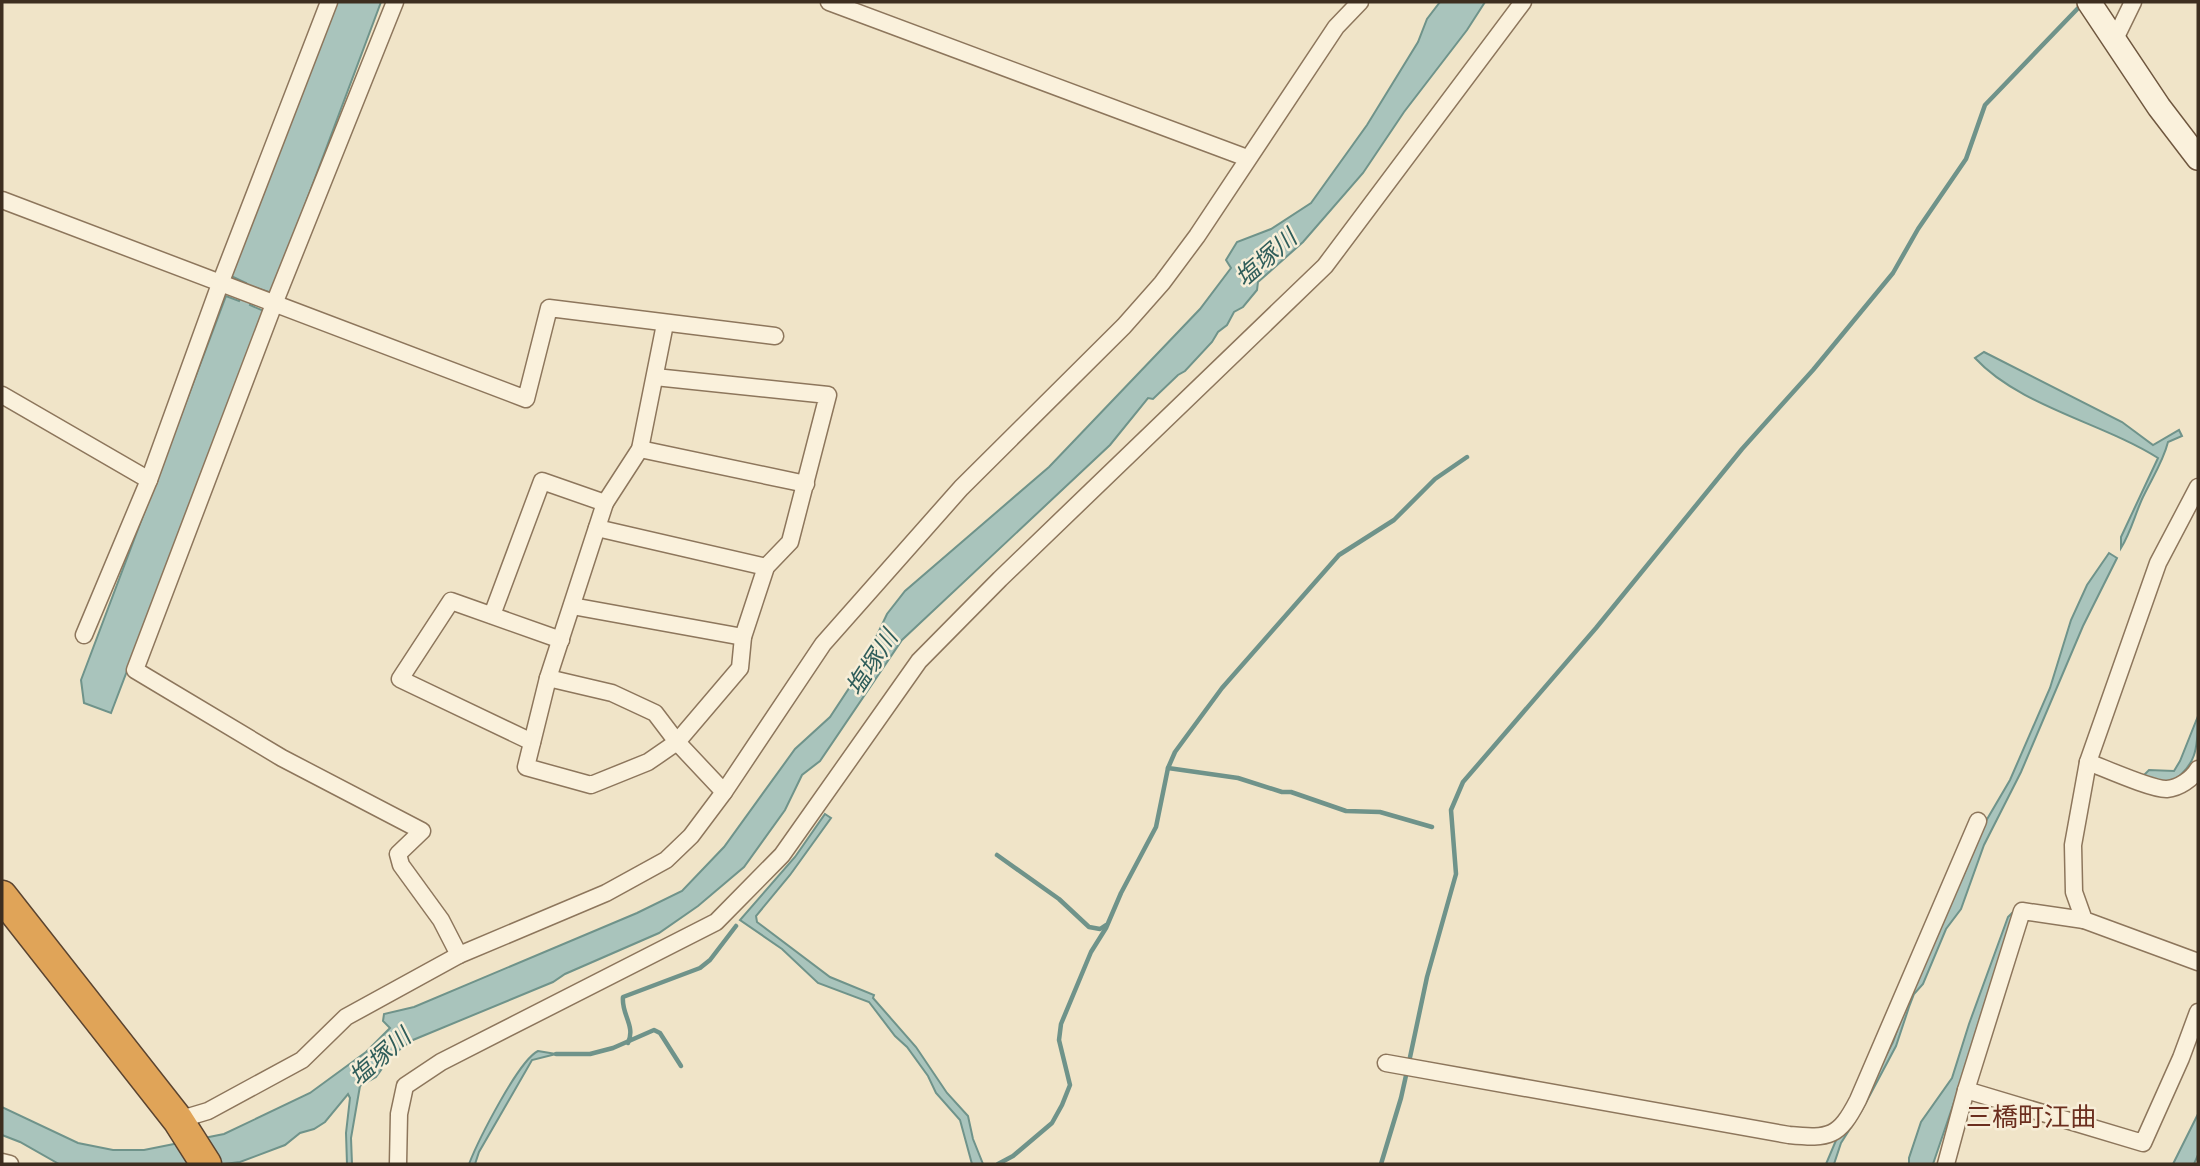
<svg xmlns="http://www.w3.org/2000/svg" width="2200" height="1166" font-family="'Roboto Serif','Noto Sans JP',serif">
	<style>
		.water { fill: #a9c4bc; stroke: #6f938a; stroke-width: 2 }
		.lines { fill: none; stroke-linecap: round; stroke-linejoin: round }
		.stream { stroke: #6f938a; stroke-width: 4.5 }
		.street-casing { stroke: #8d765c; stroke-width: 19 }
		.secondary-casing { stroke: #6f573f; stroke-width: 26 }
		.highway-casing { stroke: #5b4430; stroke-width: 33 }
		.street { stroke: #faf1dc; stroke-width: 16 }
		.secondary { stroke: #faf1dc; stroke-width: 23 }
		.highway { stroke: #e0a458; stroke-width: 30 }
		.labels { text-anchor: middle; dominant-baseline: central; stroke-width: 5; stroke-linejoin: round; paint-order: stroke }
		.water-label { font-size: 24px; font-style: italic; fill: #2f5d5a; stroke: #f7eed8 }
		.quarter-label { font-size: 26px; fill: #6b2e1e; stroke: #f7eed8 }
	</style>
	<rect width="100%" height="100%" fill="#f0e4c8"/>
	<!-- water -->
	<g class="water">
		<path d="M337 2H381L272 293 256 288 250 305 264 311 111 713 84 703 81 680 226 296 239 301 246 283 231 276Z"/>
		<path d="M1440 2H1485L1467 30 1404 112 1363 173 1303 242 1258 282 1257 290 1243 307 1234 312 1227 325 1218 332 1212 342 1185 371 1178 375 1153 399 1148 398 1110 445 902 640 820 761 802 775 785 810 744 867 698 906 659 933 565 974 553 982 413 1040 391 1056 376 1077 360 1086 351 1138 352 1164H347L346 1133 350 1098 348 1094 325 1122 314 1129 300 1133 285 1145 240 1162 224 1164H59L20 1142 2 1135V1107L78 1143 113 1150H144L224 1134 310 1093 366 1052 390 1028 383 1021 384 1014 414 1007 637 913 682 891 724 847 795 749 830 717 859 673 887 614 905 591 1049 467 1200 309 1231 268 1226 260 1237 242 1271 229 1311 203 1367 125 1418 42 1427 19Z"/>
		<path d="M1984 352 2122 422 2153 445 2179 430 2182 436 2168 442C2163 462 2152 478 2143 497 2135 514 2131 532 2121 548V537L2158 458C2103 423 2019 406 1975 358Z"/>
		<path d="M2109 553 2117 558 2083 626 2021 772 1984 845 1961 909 1946 929 1923 984 1914 994 1909 1007 1896 1046 1862 1110 1841 1143 1834 1164H1826L1837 1138 1879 1069 1893 1042 1913 985 1964 874 1986 821 2010 780 2050 688 2071 620 2087 585Z"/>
		<path d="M2198 716C2198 748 2197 767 2167 785L2143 776 2149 770 2174 771 2180 761Z"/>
		<path d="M825 814 831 818 790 875 756 916 757 922 830 977 874 995 873 998 916 1047 947 1093 968 1116 973 1139 983 1164H972L960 1120 936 1093 928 1076 907 1047 895 1036 869 1002 818 983 782 949 740 920 795 857Z"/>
		<path d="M2014 911 2015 923 1933 1164H1909V1158L1921 1122 1952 1078 1969 1024 2008 917Z"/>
		<path d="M538 1051 556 1054 532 1060 479 1152 475 1164H469C478 1141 518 1061 538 1051Z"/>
		<path d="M2198 1114V1155L2194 1164H2173Z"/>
	</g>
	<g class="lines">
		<!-- stream -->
		<g class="stream">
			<path d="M1168 768 1238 778 1282 792H1291L1346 811 1380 812 1432 827"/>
			<path d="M997 855 1059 899 1089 927 1100 929 1106 925"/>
			<path d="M628 1043C636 1026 621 1014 623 997L700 968 710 960 736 926"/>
			<path d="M556 1054H590L613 1048 654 1030 660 1033 681 1066"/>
			<path d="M1409 1062 1427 977 1456 874 1451 810 1463 782 1596 628 1742 449 1813 370 1893 273 1918 229 1966 159 1985 105 2083 3"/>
			<path d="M998 1164 1013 1156 1052 1123 1062 1105 1070 1085 1059 1040 1061 1024 1091 952 1106 928 1121 893 1156 827 1168 768 1175 752 1222 688 1339 555 1394 520 1435 479 1467 457"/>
			<path d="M1381 1164 1401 1098 1407 1071"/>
		</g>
		<!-- street casing -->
		<g class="street-casing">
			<g id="street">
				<path d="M395 2 274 304 135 670 282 758 422 831 398 854 401 865 441 920 459 955"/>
				<path d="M829 2 1247 158"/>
				<path d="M2114 41 2133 2"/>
				<path d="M2 200 526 399 549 308 775 336"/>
				<path d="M665 324 640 449 605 503 548 678 612 693 655 713 677 742 724 792"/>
				<path d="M2 395 149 480 84 635"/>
				<path d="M640 449 806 484"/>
				<path d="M149 480 220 284 329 2"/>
				<path d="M2198 487 2158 563 2088 762 2073 845 2074 892 2084 920 2198 962"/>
				<path d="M597 528 766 567"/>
				<path d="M572 606 743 637"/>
				<path d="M492 615 542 481 605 503"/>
				<path d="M548 678 526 767 591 785 648 762 677 742 740 668 743 637 766 567 790 542 828 395 655 377"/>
				<path d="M532 742 400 679 451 601 561 640"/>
				<path d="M2088 762C2104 768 2153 790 2167 789 2179 788 2192 779 2198 769"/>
				<path d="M1386 1063 1789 1135C1830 1139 1839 1137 1858 1100L1978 821"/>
				<path d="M1966 1090 2143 1143 2181 1058 2198 1012"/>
				<path d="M178 1120 208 1111 302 1060 346 1017 459 955 606 893 666 860 691 836 724 792 823 644 961 488 1124 326 1162 283 1197 236 1336 27 1360 2"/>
				<path d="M2 1162 10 1164"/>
				<path d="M398 1164 399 1114 405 1086 441 1062 716 922 782 855 919 661 1000 579 1325 266 1523 2"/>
				<path d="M1946 1164 1966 1090 2022 911 2084 920"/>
			</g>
		</g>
		<!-- secondary casing -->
		<g class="secondary-casing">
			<path id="secondary" d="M2089 2 2159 107 2198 158"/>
		</g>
		<!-- highway casing -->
		<g class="highway-casing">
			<path id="highway" d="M2 896 178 1120 206 1164"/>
		</g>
		<!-- street -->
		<use href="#street" class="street"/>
		<!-- secondary -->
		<use href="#secondary" class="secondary"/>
		<!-- highway -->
		<use href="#highway" class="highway"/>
	</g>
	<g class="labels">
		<!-- water labels -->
		<g class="water-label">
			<text transform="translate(1266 258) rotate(-41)">塩塚川</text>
			<text transform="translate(872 663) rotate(-57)">塩塚川</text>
			<text transform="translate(380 1057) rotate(-41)">塩塚川</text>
		</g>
		<!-- quarter labels -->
		<g class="quarter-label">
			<text x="2031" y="1117">三橋町江曲</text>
		</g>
	</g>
	<!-- border -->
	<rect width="2200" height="1166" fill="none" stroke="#3d2e20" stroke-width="7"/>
</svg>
